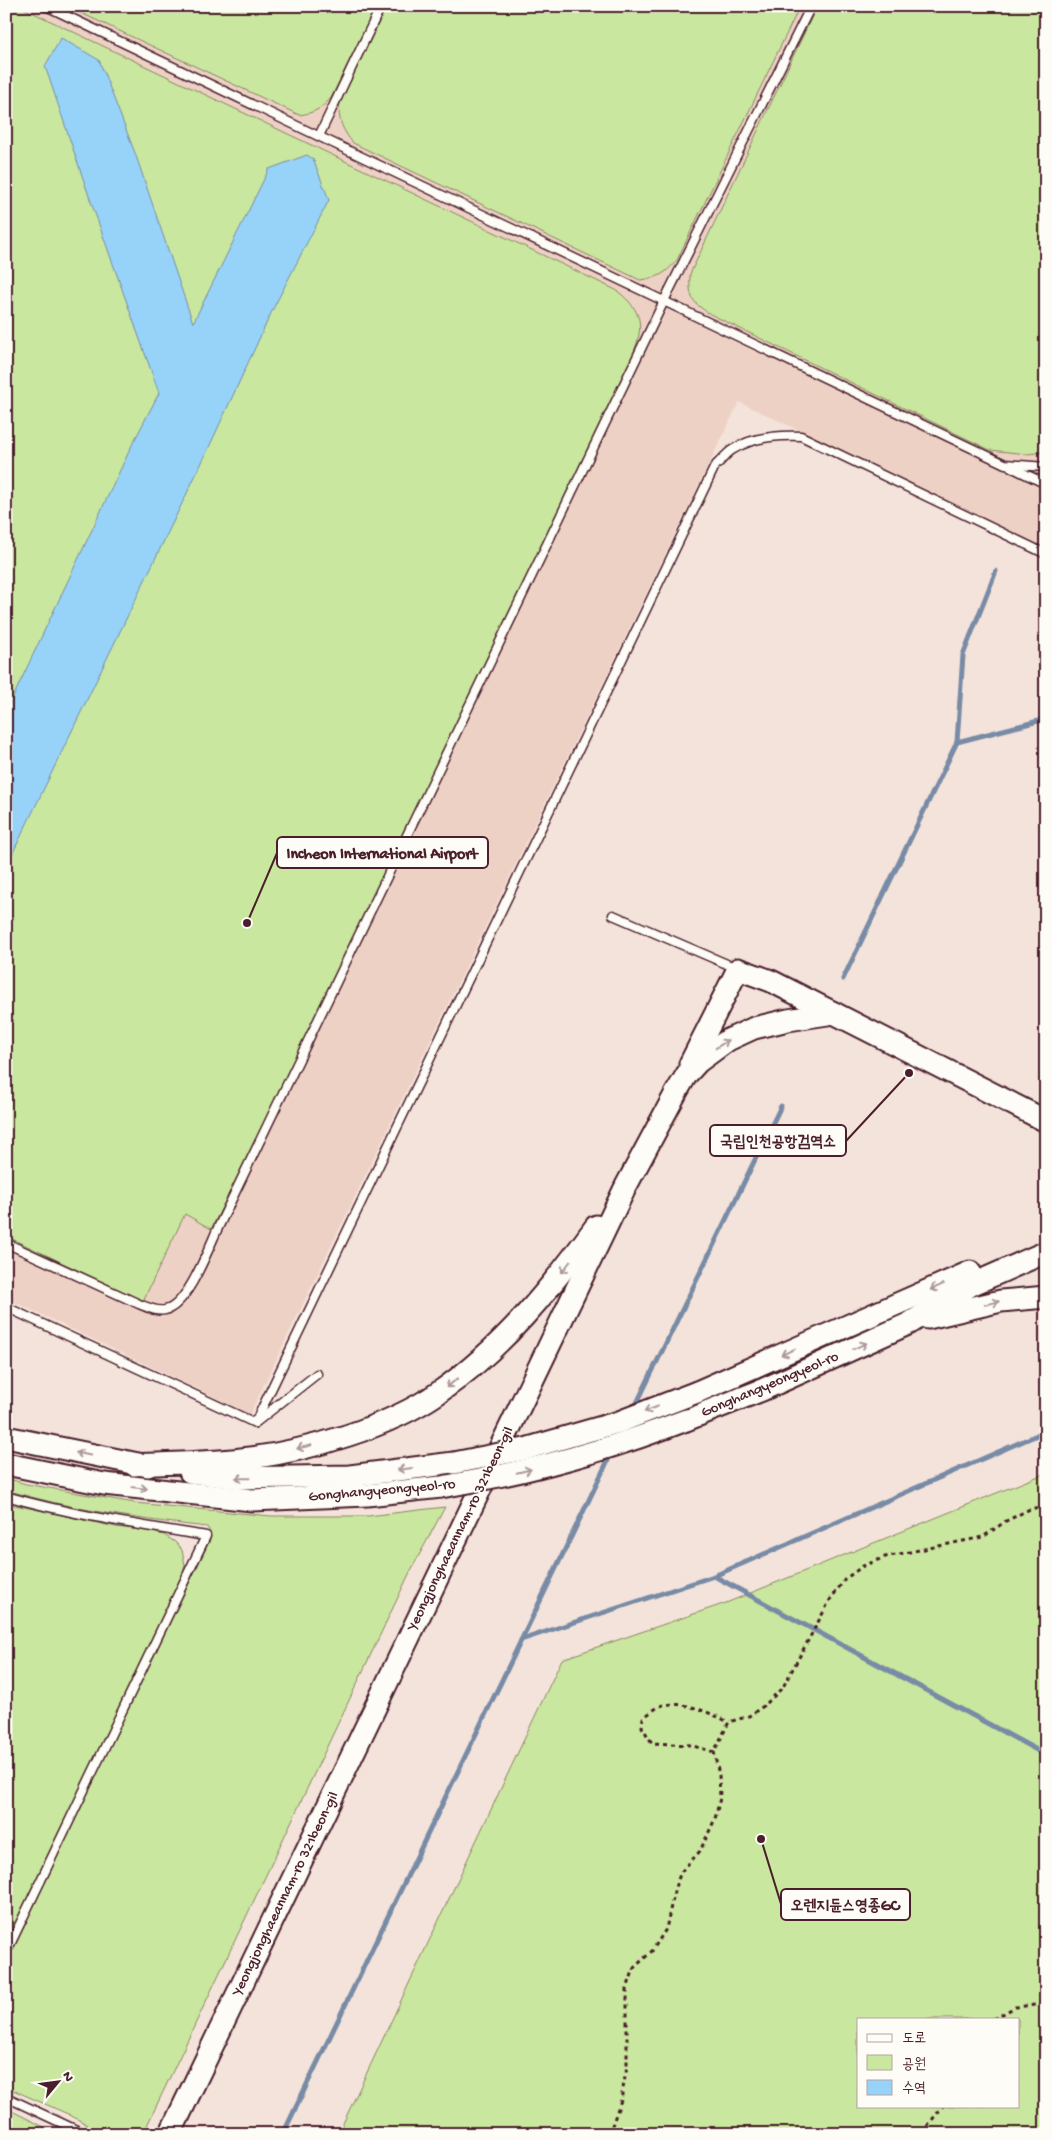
<svg xmlns="http://www.w3.org/2000/svg" width="1052" height="2140" font-family="'Gochi Hand','Poor Story',sans-serif">
	<style>
		.built { fill: #eed1c5 }
		.green { fill: #c9e79e; stroke: #8a8364; fill-rule: evenodd }
		.water { fill: #97d3f8; stroke: #788ba6 }
		.lines { fill: none; stroke-linecap: round; stroke-linejoin: round }
		.stream { stroke: #788ba6; stroke-width: 5 }
		.lane-casing { stroke: #4a1f2b; stroke-width: 11 }
		.secondary-casing { stroke: #4a1f2b; stroke-width: 25 }
		.path { stroke: #4a1f2b; stroke-width: 3; stroke-dasharray: 4 4; stroke-linecap: butt }
		.lane { stroke: #fdfcf7; stroke-width: 8 }
		.secondary { stroke: #fdfcf7; stroke-width: 21 }
		.secondary-bridge-casing { stroke: #4a1f2b; stroke-width: 25; stroke-linecap: butt }
		.secondary-bridge { stroke: #fdfcf7; stroke-width: 21 }
		.oneway { stroke: #ac999b }
		.labels { text-anchor: middle; dominant-baseline: central; stroke-width: 4; stroke-linejoin: round; paint-order: stroke }
		.street-label { font-size: 15px; fill: #4a1f2b; stroke: #fdfcf7 }
		.leader { fill: none; stroke: #4a1f2b; stroke-width: 2 }
		.callout-dot { fill: #4a1f2b; stroke: #fdfcf7; stroke-width: 2 }
		.callout { fill: #fdfcf7; stroke: #4a1f2b; stroke-width: 2 }
		.callout-label { font-size: 16px; text-anchor: middle; font-weight: bold; fill: #4a1f2b }
	</style>
	<rect width="100%" height="100%" fill="#f4e3da"/>
	<filter id="ink" filterUnits="userSpaceOnUse"><feTurbulence type="fractalNoise" baseFrequency=".02" numOctaves="2"/><feDisplacementMap in="SourceGraphic" scale="10" xChannelSelector="R" yChannelSelector="G"/><feConvolveMatrix kernelMatrix="1 2 1 2 8 2 1 2 1" color-interpolation-filters="sRGB"/></filter>
	<g filter="url(#ink)">
		<!-- built -->
		<path class="built" d="M6 6H1046V548L739 402 250 1414 6 1298Z"/>
		<!-- green -->
		<g class="green">
			<path d="M6 6H19L616 290C645 312 644 328 631 359L251 1151 211 1229 185 1214 143 1301 6 1236Z"/>
			<path d="M66 6H376L331 98C321 109 314 113 299 115Z"/>
			<path d="M387 6H800L677 260C665 274 659 278 640 280L353 143C343 131 337 119 340 103Z"/>
			<path d="M817 6H1046V452L1027 454 990 450 710 314C691 302 689 297 690 274Z"/>
			<path d="M1046 1473V2134H338L562 1659 726 1603ZM858 2019H1018V2106H858Z"/>
			<path d="M6 1478 26 1484 135 1503 271 1516H368L445 1507 410 1572 143 2134H104L68 2114 6 2087V1961L210 1540V1532L207 1527C137 1519 74 1510 6 1490Z"/>
			<path d="M6 1503 116 1527 149 1531 164 1535 175 1542 182 1550 185 1565 181 1582 6 1946Z"/>
			<path d="M6 2108 58 2134H6Z"/>
		</g>
		<!-- water -->
		<path class="water" d="M61 38 99 60 135 153 193 323 269 169 307 155 313 159 329 200 273 309 204 458 6 867V712L132 445 159 393 91 202 45 66Z"/>
		<g class="lines">
			<!-- stream -->
			<g class="stream">
				<path d="M957 742 1046 719"/>
				<path d="M843 979 957 742 963 655 996 571"/>
				<path d="M634 1409 781 1106"/>
				<path d="M714 1576 1046 1755"/>
				<path d="M521 1640 714 1576 1046 1431"/>
				<path d="M283 2134 612 1452"/>
			</g>
			<!-- lane casing -->
			<g class="lane-casing">
				<g id="lane">
					<path d="M46 6C366 158 685 313 1005 464L1046 467"/>
					<path d="M319 136 381 6"/>
					<path d="M1011 467 1046 484"/>
					<path d="M613 915 736 968"/>
					<path d="M6 1243 139 1304C147 1307 156 1312 165 1310 187 1306 208 1250 217 1230L663 303 811 6"/>
					<path d="M6 1307 255 1423 317 1374"/>
					<path d="M255 1423 715 466C721 461 726 454 732 450 752 437 778 435 801 436L1046 554"/>
					<path d="M6 1496C72 1515 139 1525 206 1536L6 1953"/>
					<path d="M6 2097 85 2134"/>
				</g>
			</g>
			<!-- secondary casing -->
			<g class="secondary-casing">
				<g id="secondary">
					<path d="M690 1064 738 969 771 981 1046 1121"/>
					<path d="M928 1318 1001 1301 1046 1297"/>
					<path d="M697 1392 970 1272"/>
					<path d="M686 1420 762 1390 910 1323 971 1285 1046 1252"/>
					<path d="M6 1437 148 1466"/>
					<path d="M6 1464 104 1484 252 1500 367 1495 441 1487"/>
					<path d="M134 1465C173 1463 212 1463 251 1458 310 1450 389 1427 438 1393 502 1349 551 1288 596 1226"/>
					<path d="M190 1472 239 1478 350 1476 454 1463"/>
					<path d="M170 2134 626 1186 677 1091 687 1074 698 1062 728 1040 754 1028 788 1020 834 1013"/>
				</g>
			</g>
			<!-- path -->
			<g class="path">
				<path d="M714 1752 690 1745 652 1743 642 1727 643 1718C649 1714 656 1707 663 1705 686 1701 709 1713 729 1722"/>
				<path d="M994 2019 1015 2007 1046 2004"/>
				<path d="M609 2134 621 2100 627 2066V1989L634 1968 652 1951 666 1929 675 1887 681 1872 700 1851 715 1819 720 1798 719 1775 714 1752 729 1722 749 1716 765 1705 783 1687 830 1600 845 1579 863 1566 885 1557 983 1537 1006 1521 1030 1509 1046 1506"/>
				<path d="M925 2134 928 2125 943 2106"/>
			</g>
			<!-- lane -->
			<use href="#lane" class="lane"/>
			<!-- secondary -->
			<use href="#secondary" class="secondary"/>
			<!-- secondary-bridge casing -->
			<g class="secondary-bridge-casing">
				<g id="secondary-bridge">
					<path d="M454 1463 525 1449 619 1422 697 1392"/>
					<path d="M441 1487C526 1473 606 1451 686 1420"/>
				</g>
			</g>
			<!-- secondary-bridge -->
			<use href="#secondary-bridge" class="secondary-bridge"/>
		</g>
		<!-- one-way arrows -->
		<defs><path id="oneway-shaft" d="M-6 0H5M1.5-3L5.5 0L1.5 3" fill="none" stroke-width="1.6" stroke-linecap="round" stroke-linejoin="round" transform="scale(1.25)"/></defs>
		<g class="oneway">
			<use href="#oneway-shaft" transform="translate(722 1044) rotate(-33)"/>
			<use href="#oneway-shaft" transform="translate(566 1267) rotate(127)"/>
			<use href="#oneway-shaft" transform="translate(937 1287) rotate(156)"/>
			<use href="#oneway-shaft" transform="translate(992 1303) rotate(-14)"/>
			<use href="#oneway-shaft" transform="translate(860 1346) rotate(-24)"/>
			<use href="#oneway-shaft" transform="translate(788 1352) rotate(156)"/>
			<use href="#oneway-shaft" transform="translate(452 1383) rotate(142)"/>
			<use href="#oneway-shaft" transform="translate(651 1409) rotate(159)"/>
			<use href="#oneway-shaft" transform="translate(304 1447) rotate(167)"/>
			<use href="#oneway-shaft" transform="translate(83 1454) rotate(-168)"/>
			<use href="#oneway-shaft" transform="translate(405 1469) rotate(173)"/>
			<use href="#oneway-shaft" transform="translate(524 1471) rotate(-14)"/>
			<use href="#oneway-shaft" transform="translate(243 1478) rotate(-179)"/>
			<use href="#oneway-shaft" transform="translate(140 1488) rotate(6)"/>
		</g>
	</g>
	<g class="labels">
		<!-- street labels -->
		<g class="street-label">
			<text transform="translate(770 1385) rotate(-23)">Gonghangyeongyeol-ro</text>
			<text transform="translate(382 1491) rotate(-5)">Gonghangyeongyeol-ro</text>
			<text transform="translate(461 1529) rotate(-64)">Yeongjonghaeannam-ro 321beon-gil</text>
			<text transform="translate(286 1894) rotate(-64)">Yeongjonghaeannam-ro 321beon-gil</text>
		</g>
	</g>
	<!-- callouts -->
	<path class="leader" d="M247 923L277 853M909 1073L846 1141M761 1839L781 1904"/>
	<g class="callout-dot">
		<circle cx="247" cy="923" r="5"/>
		<circle cx="909" cy="1073" r="5"/>
		<circle cx="761" cy="1839" r="5"/>
	</g>
	<g class="callout">
		<rect x="277" y="837" width="211" height="31" rx="5"/>
		<rect x="710" y="1125" width="136" height="31" rx="5"/>
		<rect x="781" y="1889" width="129" height="31" rx="5"/>
	</g>
	<g class="callout-label">
		<text x="382" y="858">Incheon International Airport</text>
		<text x="778" y="1146">국립인천공항검역소</text>
		<text x="845" y="1910">오렌지듄스영종GC</text>
	</g>
	<!-- margin -->
	<rect width="1052" height="2140" fill="none" stroke="#fdfcf7" stroke-width="25"/>
	<rect x="12" y="12" width="1027" height="2115" fill="none" stroke="#4a1f2b" stroke-width="2" filter="url(#ink)"/>
	<!-- legend -->
	<rect x="857" y="2018" width="162" height="90" fill="#fdfcf7" stroke="#b5a4a5"/>
	<rect x="867" y="2034" width="25" height="8" fill="#fdfcf7" stroke="#b5a4a5"/>
	<text x="902" y="2042" font-size="15" fill="#4a1f2b">도로</text>
	<rect x="867" y="2055" width="25" height="15" fill="#c9e79e" stroke="#b5a4a5"/>
	<text x="902" y="2068" font-size="15" fill="#4a1f2b">공원</text>
	<rect x="867" y="2080" width="25" height="15" fill="#97d3f8" stroke="#b5a4a5"/>
	<text x="902" y="2092" font-size="15" fill="#4a1f2b">수역</text>
	<!-- north arrow -->
	<g transform="translate(58 2082) rotate(61)" stroke="#fdfcf7" stroke-width="4" paint-order="stroke">
	<path d="M0-4L9 19L0 12L-9 19Z" fill="#4a1f2b"/>
	<text y="-8" font-size="14" font-weight="bold" text-anchor="middle" fill="#4a1f2b">N</text>
	</g>
</svg>
